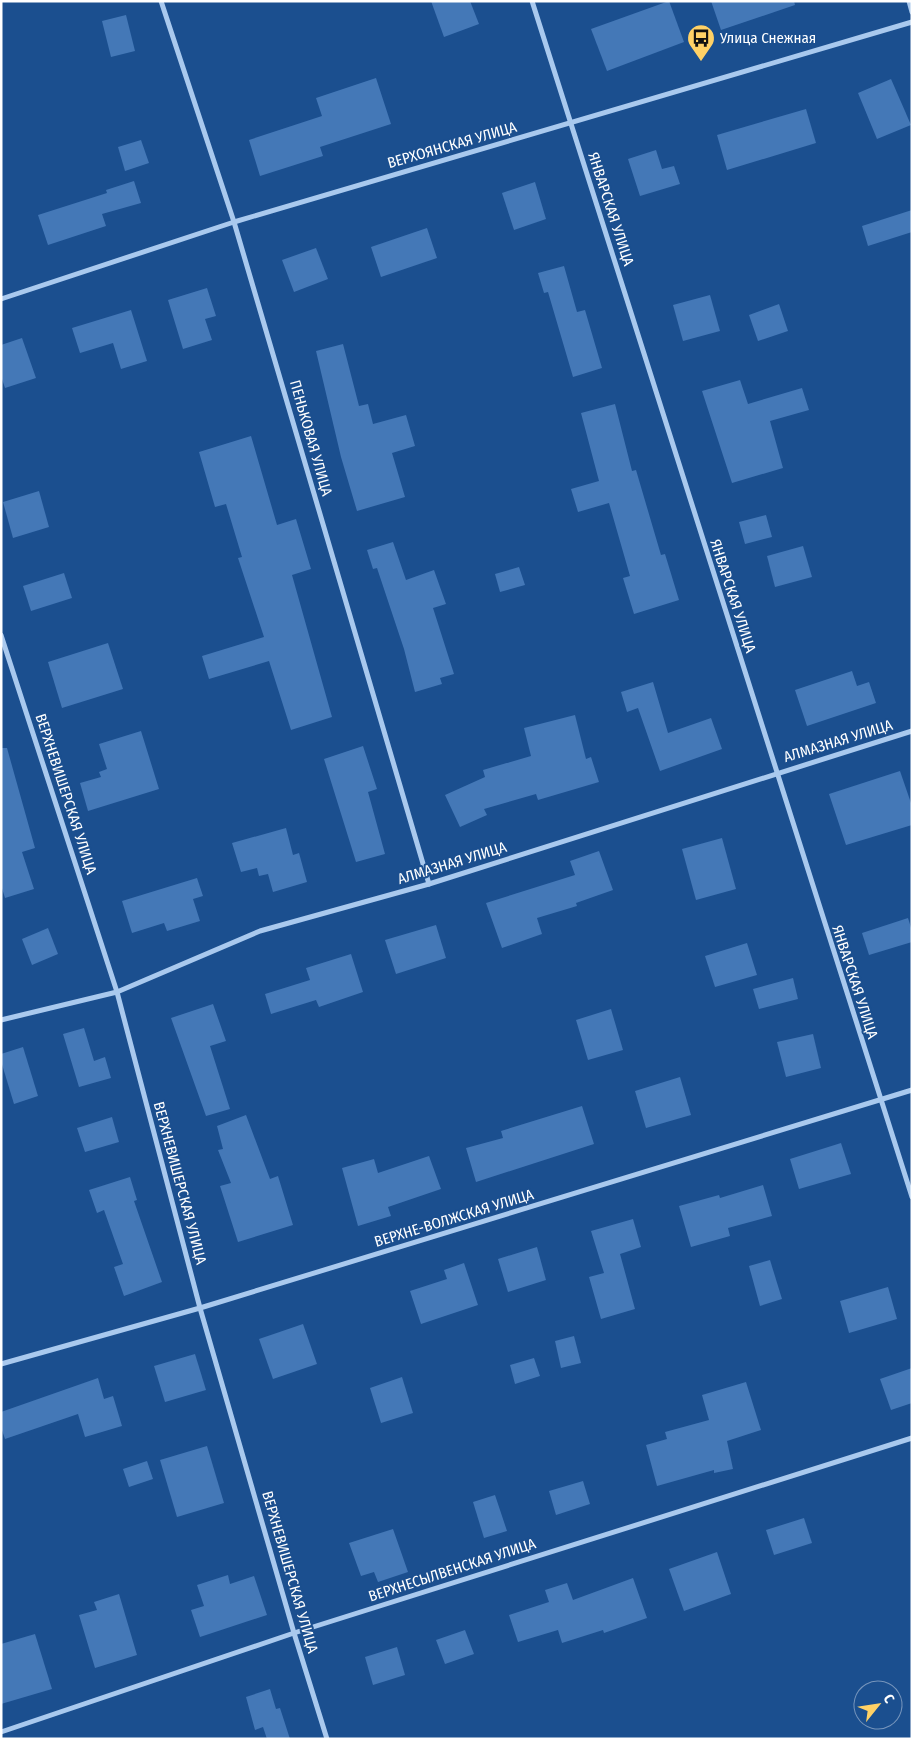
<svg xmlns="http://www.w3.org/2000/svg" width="913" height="1740" font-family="'Fira Sans Condensed',sans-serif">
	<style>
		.building { fill: #4478b7 }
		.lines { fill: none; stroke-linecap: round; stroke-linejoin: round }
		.street { stroke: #a9c9ee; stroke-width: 5 }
		.labels { text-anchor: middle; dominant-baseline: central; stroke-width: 4; stroke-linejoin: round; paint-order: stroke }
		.poi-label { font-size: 15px; fill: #fff; stroke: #1b4f8f; text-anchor: start }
		.street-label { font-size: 15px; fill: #fff; stroke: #1b4f8f }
	</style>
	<rect width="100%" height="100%" fill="#1b4f8f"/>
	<!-- building -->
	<g class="building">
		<path d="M431 1H470L479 24 444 37Z"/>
		<path d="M669 1 684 42 607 71 591 29Z"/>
		<path d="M711 1H794L795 5 721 30Z"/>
		<path d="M126 15 135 51 111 57 102 21Z"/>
		<path d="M376 78 391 124 320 147 323 156 260 176 249 140 322 116 316 98Z"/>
		<path d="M891 79 911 125 877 139 858 93Z"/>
		<path d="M806 109 816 143 727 170 717 135Z"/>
		<path d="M141 140 149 163 125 171 118 147Z"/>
		<path d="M656 150 662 169 674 166 680 184 640 196 628 159Z"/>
		<path d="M134 181 141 203 102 214 106 226 48 245 38 215 107 193 106 190Z"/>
		<path d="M535 182 546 219 514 230 502 193Z"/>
		<path d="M912 210V232L868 246 862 226Z"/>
		<path d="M427 228 437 258 381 277 371 247Z"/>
		<path d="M316 248 328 279 294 292 282 260Z"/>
		<path d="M564 266 577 312 585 310 602 368 573 377 548 292 544 293 538 273Z"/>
		<path d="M207 288 216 316 205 319 212 340 183 349 168 300Z"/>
		<path d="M710 295 720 331 683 341 673 305Z"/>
		<path d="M779 304 788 331 758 341 749 315Z"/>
		<path d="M131 310 147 361 121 369 113 343 80 353 72 328Z"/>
		<path d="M22 338 36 378 5 388 1 376V345Z"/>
		<path d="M343 344 359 406 368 404 373 424 406 415 415 446 392 453 405 497 357 511 341 457 316 351Z"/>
		<path d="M740 380 748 404 802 388 809 410 770 421 783 468 732 483 702 391Z"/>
		<path d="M615 404 632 471 636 470 661 555 665 554 679 600 634 614 623 578 630 576 609 503 578 512 571 489 599 481 581 413Z"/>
		<path d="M251 436 277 525 296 519 311 569 292 575 332 717 291 730 269 661 209 679 202 656 264 637 238 558 242 557 226 504 215 507 199 452Z"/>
		<path d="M39 491 49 527 13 538 3 502Z"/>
		<path d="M766 515 772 537 745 544 739 522Z"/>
		<path d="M393 542 406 580 434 570 446 604 433 608 454 674 440 678 442 684 415 692 404 649 377 568 373 569 367 550Z"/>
		<path d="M803 546 812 577 775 587 767 556Z"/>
		<path d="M519 567 525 585 500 592 495 574Z"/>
		<path d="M64 573 72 598 31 611 23 586Z"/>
		<path d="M108 643 123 689 62 708 48 662Z"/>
		<path d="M852 671 857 686 869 682 876 703 807 726 795 690Z"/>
		<path d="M653 682 668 733 711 718 722 749 660 771 638 708 627 712 621 692Z"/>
		<path d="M575 715 586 759 591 757 599 782 538 800 536 794 484 809 487 815 460 827 445 795 485 777 483 770 531 756 524 728Z"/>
		<path d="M141 731 159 789 88 811 80 783 101 777 99 772 107 769 99 744Z"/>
		<path d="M363 746 377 789 368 792 385 854 356 862 324 759Z"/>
		<path d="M1 748H7L35 848 22 852 34 889 5 898 1 885Z"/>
		<path d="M900 771 912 806V825L846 845 829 794Z"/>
		<path d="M286 828 293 855 299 853 307 882 273 892 268 874 259 876 257 868 241 872 232 843Z"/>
		<path d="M722 838 736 889 696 900 682 849Z"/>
		<path d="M599 851 613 890 576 903 577 906 537 918 542 934 502 948 486 903 575 875 570 861Z"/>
		<path d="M197 878 203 896 193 899 200 921 167 931 164 923 132 933 122 901Z"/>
		<path d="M908 918 912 931V942L869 955 862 933Z"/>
		<path d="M436 925 446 958 396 974 385 940Z"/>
		<path d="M48 928 58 954 32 965 22 939Z"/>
		<path d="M747 943 757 975 715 987 705 956Z"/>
		<path d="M351 954 363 992 319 1007 316 1000 271 1014 265 994 310 980 306 968Z"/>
		<path d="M793 978 798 999 759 1009 753 989Z"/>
		<path d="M213 1004 226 1041 210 1046 230 1109 206 1116 171 1018Z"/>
		<path d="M611 1009 623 1050 588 1060 576 1020Z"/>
		<path d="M84 1028 94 1061 105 1057 111 1078 79 1087 63 1034Z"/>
		<path d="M813 1034 821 1068 786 1077 777 1042Z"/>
		<path d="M23 1047 38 1096 14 1104 1 1061V1054Z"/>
		<path d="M680 1077 691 1115 646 1128 635 1091Z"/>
		<path d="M582 1106 594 1144 476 1182 466 1148 503 1138 501 1131Z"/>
		<path d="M246 1115 270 1179 278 1176 293 1225 238 1242 220 1186 231 1183 218 1150 223 1149 217 1126Z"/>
		<path d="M112 1117 119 1142 85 1152 77 1128Z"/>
		<path d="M841 1143 851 1174 799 1189 790 1159Z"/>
		<path d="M429 1156 441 1189 388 1207 391 1216 358 1226 342 1168 374 1159 378 1173Z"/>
		<path d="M130 1177 137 1200 134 1201 162 1282 124 1296 114 1267 123 1264 104 1210 97 1213 89 1190Z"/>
		<path d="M763 1185 772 1216 728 1228 730 1236 691 1247 679 1206 719 1195 720 1198Z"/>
		<path d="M633 1219 641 1247 620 1254 635 1309 601 1319 589 1277 604 1273 591 1231Z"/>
		<path d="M537 1247 546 1280 508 1292 498 1259Z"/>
		<path d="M770 1260 782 1299 760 1306 749 1266Z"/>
		<path d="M464 1263 478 1305 421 1324 410 1291 447 1279 444 1270Z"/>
		<path d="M888 1287 897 1319 849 1333 840 1301Z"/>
		<path d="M303 1324 317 1364 273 1379 259 1339Z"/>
		<path d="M574 1336 581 1363 561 1368 555 1341Z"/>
		<path d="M195 1354 206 1390 165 1402 154 1366Z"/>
		<path d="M534 1358 540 1376 515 1384 510 1365Z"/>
		<path d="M912 1368V1403L891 1410 880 1379Z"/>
		<path d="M402 1377 413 1413 381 1423 370 1388Z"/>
		<path d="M98 1378 104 1399 113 1396 122 1426 85 1437 78 1414 5 1439 1 1427V1412Z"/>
		<path d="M746 1382 761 1430 727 1441 733 1469 714 1473V1470L657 1486 646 1445 667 1439 665 1432 709 1420 702 1395Z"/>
		<path d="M207 1446 224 1503 177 1517 160 1460Z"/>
		<path d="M147 1461 153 1479 129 1487 123 1469Z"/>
		<path d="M583 1481 590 1504 556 1515 549 1491Z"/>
		<path d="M495 1495 507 1531 484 1538 473 1502Z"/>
		<path d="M804 1518 812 1543 774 1555 766 1530Z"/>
		<path d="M393 1529 408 1572 378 1582 374 1572 361 1576 349 1543Z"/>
		<path d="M717 1552 731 1594 684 1611 669 1569Z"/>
		<path d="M228 1575 230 1584 254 1576 267 1615 200 1637 191 1610 204 1606 197 1585Z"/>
		<path d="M633 1578 647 1618 604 1633 603 1630 562 1643 558 1630 518 1642 509 1615 549 1602 545 1590 567 1583 573 1600Z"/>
		<path d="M119 1594 137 1655 95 1668 79 1615 97 1610 94 1602Z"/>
		<path d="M465 1630 474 1654 445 1664 436 1640Z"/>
		<path d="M35 1634 52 1689 1 1704V1644Z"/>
		<path d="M397 1647 405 1675 373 1685 365 1657Z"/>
		<path d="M270 1689 276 1709 280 1708 290 1739H267L263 1727 255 1730 246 1697Z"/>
	</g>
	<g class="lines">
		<!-- street -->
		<g class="street">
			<path d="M161 1 234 222 429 884"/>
			<path d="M532 1 912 1197"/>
			<path d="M909 1 912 12"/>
			<path d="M1 299 234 222 912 22"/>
			<path d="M1 635 117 992 200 1308 294 1633 327 1739"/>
			<path d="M1 1020 117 992 260 931 429 884 912 731"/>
			<path d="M1 1364 200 1308 912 1090"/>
			<path d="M1 1732 294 1633 912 1438"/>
		</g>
	</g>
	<!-- icons -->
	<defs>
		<g id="bus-pin" transform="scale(1.4375)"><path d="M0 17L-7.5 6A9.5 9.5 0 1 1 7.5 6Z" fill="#ffd166" stroke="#1b4f8f"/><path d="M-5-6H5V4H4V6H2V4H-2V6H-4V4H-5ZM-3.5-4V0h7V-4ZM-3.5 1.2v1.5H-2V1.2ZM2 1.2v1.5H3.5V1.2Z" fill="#111"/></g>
	</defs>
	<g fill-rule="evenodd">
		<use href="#bus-pin" x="701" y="38"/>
	</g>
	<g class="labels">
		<!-- poi labels -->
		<g class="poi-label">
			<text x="720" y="38">Улица Снежная</text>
		</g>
		<!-- street labels -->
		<g class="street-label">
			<text transform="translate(452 145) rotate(-16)">ВЕРХОЯНСКАЯ УЛИЦА</text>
			<text transform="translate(611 209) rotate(72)">ЯНВАРСКАЯ УЛИЦА</text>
			<text transform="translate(311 438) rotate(74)">ПЕНЬКОВАЯ УЛИЦА</text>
			<text transform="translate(733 596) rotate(72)">ЯНВАРСКАЯ УЛИЦА</text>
			<text transform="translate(838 741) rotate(-17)">АЛМАЗНАЯ УЛИЦА</text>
			<text transform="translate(66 794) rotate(72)">ВЕРХНЕВИШЕРСКАЯ УЛИЦА</text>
			<text transform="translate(452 863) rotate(-17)">АЛМАЗНАЯ УЛИЦА</text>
			<text transform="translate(855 982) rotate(72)">ЯНВАРСКАЯ УЛИЦА</text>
			<text transform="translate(180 1183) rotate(75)">ВЕРХНЕВИШЕРСКАЯ УЛИЦА</text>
			<text transform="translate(454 1218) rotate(-17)">ВЕРХНЕ-ВОЛЖСКАЯ УЛИЦА</text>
			<text transform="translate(452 1570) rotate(-18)">ВЕРХНЕСЫЛВЕНСКАЯ УЛИЦА</text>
			<text transform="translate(290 1572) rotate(74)">ВЕРХНЕВИШЕРСКАЯ УЛИЦА</text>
		</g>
	</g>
	<!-- border -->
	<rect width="913" height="1740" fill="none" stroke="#ffffff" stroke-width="5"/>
	<!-- north arrow -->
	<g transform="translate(878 1705) rotate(60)"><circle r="24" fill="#1b4f8f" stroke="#7695bc"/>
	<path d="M0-4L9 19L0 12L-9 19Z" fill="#ffd166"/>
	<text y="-8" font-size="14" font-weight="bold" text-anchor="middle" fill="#ffffff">С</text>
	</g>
</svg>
